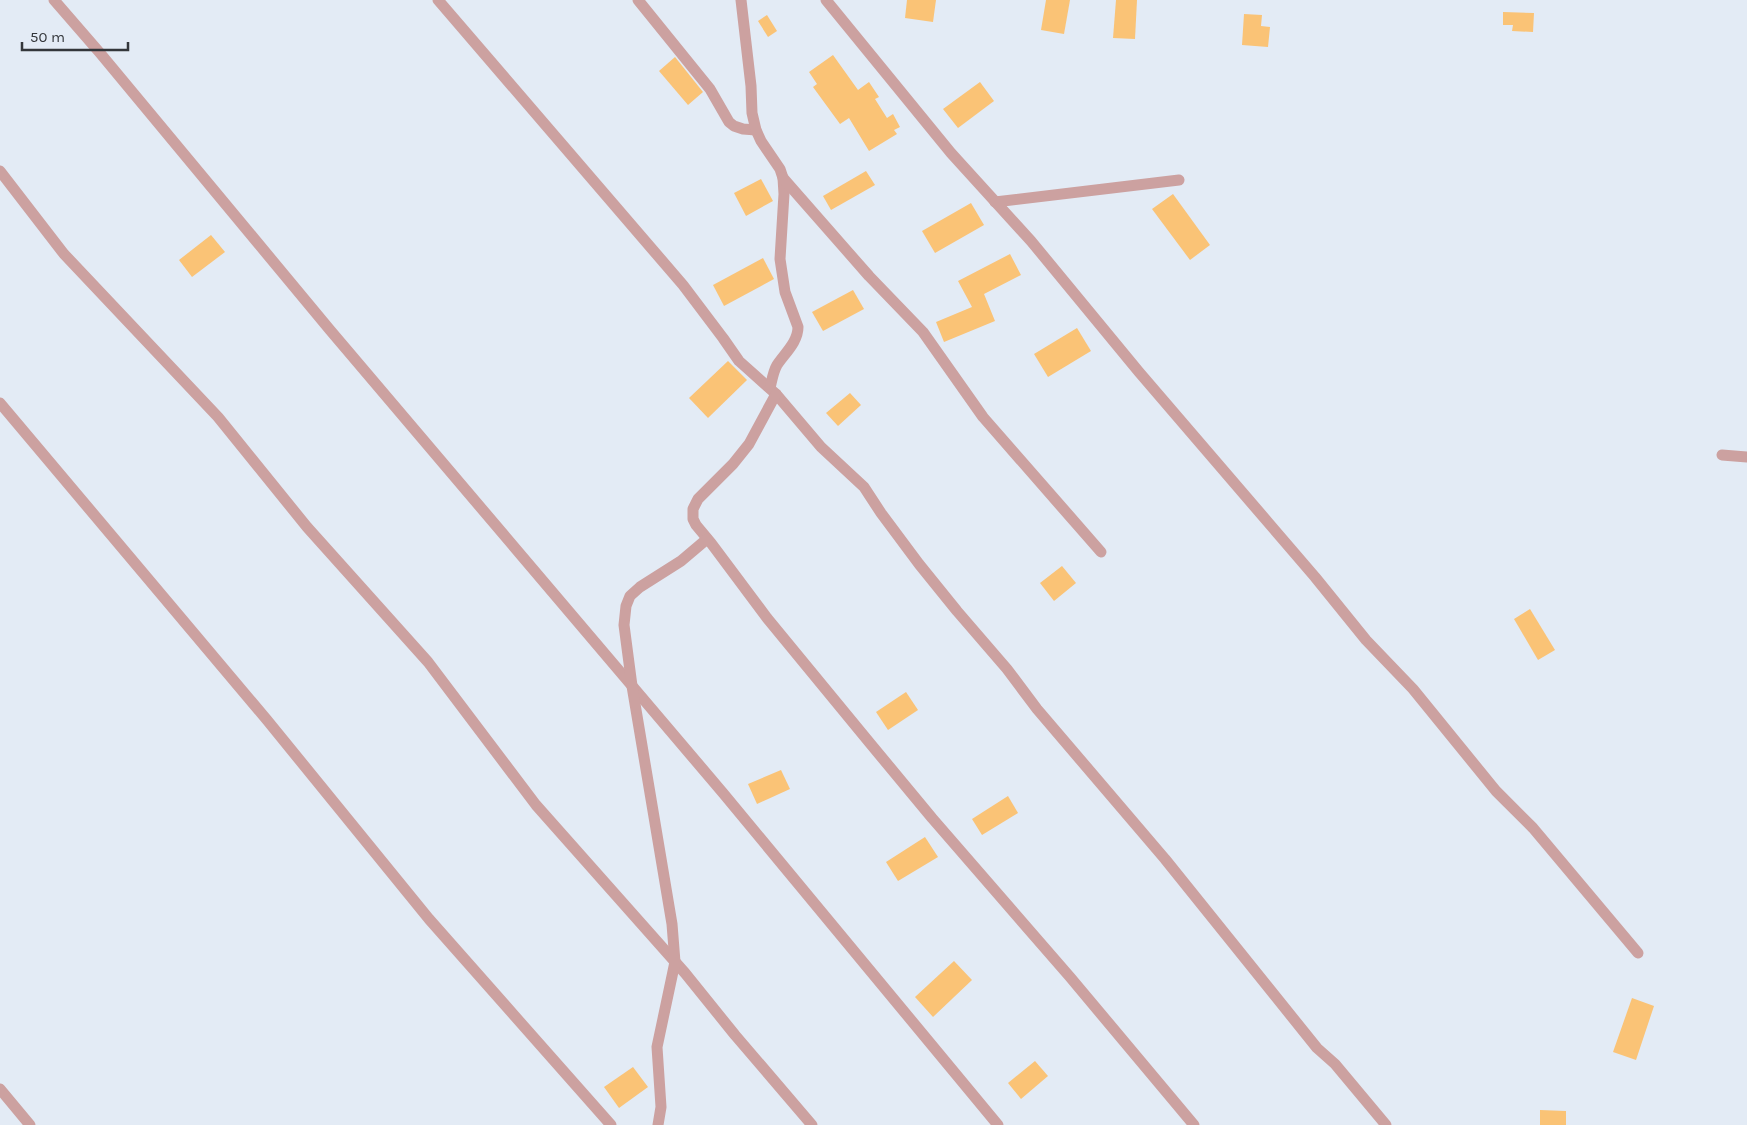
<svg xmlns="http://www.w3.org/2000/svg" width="1747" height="1125" font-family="Karla,sans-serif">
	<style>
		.building { fill: #fac376 }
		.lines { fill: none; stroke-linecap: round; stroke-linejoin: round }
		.street { stroke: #cca1a0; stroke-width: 11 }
	</style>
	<rect width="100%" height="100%" fill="#e3ebf5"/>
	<!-- building -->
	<g class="building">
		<path d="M907 0H936L933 22 905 18Z"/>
		<path d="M1046 0H1070L1064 34 1041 30Z"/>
		<path d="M1116 0H1137L1135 39 1113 38Z"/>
		<path d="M1503 12 1534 13 1533 32 1512 31 1513 25H1503Z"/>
		<path d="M1244 14 1262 15 1261 26 1270 27 1268 47 1242 45Z"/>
		<path d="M767 15 777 31 768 37 758 21Z"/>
		<path d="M833 55 858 90 869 82 879 97 875 99 887 118 893 114 900 127 894 130 897 134 869 151 849 118 840 124 813 87 817 84 809 72Z"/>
		<path d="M675 57 703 92 688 105 659 71Z"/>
		<path d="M980 82 994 101 958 128 943 109Z"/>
		<path d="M866 171 875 185 831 210 823 196Z"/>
		<path d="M761 179 773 201 746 216 734 193Z"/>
		<path d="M1173 194 1210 245 1190 260 1152 209Z"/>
		<path d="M971 203 984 225 935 253 922 231Z"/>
		<path d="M211 235 225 252 192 277 179 260Z"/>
		<path d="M1010 254 1021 275 984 294 995 321 944 342 936 322 972 307 958 281Z"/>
		<path d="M763 258 774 279 724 306 713 285Z"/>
		<path d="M853 290 864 309 823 331 812 312Z"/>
		<path d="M1077 328 1091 351 1048 377 1034 354Z"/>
		<path d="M728 361 747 380 708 418 689 398Z"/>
		<path d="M850 393 861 405 838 426 826 413Z"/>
		<path d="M1062 566 1076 583 1054 601 1040 583Z"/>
		<path d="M1530 609 1555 650 1538 660 1514 619Z"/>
		<path d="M906 692 918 710 888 730 876 712Z"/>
		<path d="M781 770 790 789 757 804 748 784Z"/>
		<path d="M1008 796 1018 813 982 835 972 819Z"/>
		<path d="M925 837 938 857 898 881 886 862Z"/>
		<path d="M954 961 972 980 933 1017 915 997Z"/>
		<path d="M1632 998 1654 1006 1636 1060 1613 1052Z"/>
		<path d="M1035 1061 1048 1076 1021 1099 1008 1083Z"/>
		<path d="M633 1067 648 1087 619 1108 604 1087Z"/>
		<path d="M1540 1110 1566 1111V1125H1540Z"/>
	</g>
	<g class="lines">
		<!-- street -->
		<g class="street">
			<path d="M54 0 100 53 330 330 723 793 998 1125"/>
			<path d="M438 0 683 285 723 338 739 361 776 394 821 447 864 487 881 513 919 564 957 611 1007 669 1037 709 1165 859 1317 1048 1335 1064 1386 1125"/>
			<path d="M638 0 710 89 729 122 734 126 743 129 756 130"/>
			<path d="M741 0 751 86 752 113 756 130 761 141 780 169 783 178 784 194 780 259 785 292 798 327C798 342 785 353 777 365 773 372 772 380 770 388"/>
			<path d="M826 0 951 153 1031 241 1139 372 1315 577 1366 640 1413 689 1496 791 1533 828 1638 953"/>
			<path d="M0 171 64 254 218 417 307 527 428 662 536 805 685 973 735 1035 812 1125"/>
			<path d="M783 178 869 276 923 332 983 417 1101 552"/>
			<path d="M995 202 1179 180"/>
			<path d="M776 394 749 444 733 464 698 499 693 509V519L696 525 711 543 767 618 869 742 932 818 1070 977 1194 1125"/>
			<path d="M0 403 267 720 429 919 611 1125"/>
			<path d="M1722 455 1747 457"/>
			<path d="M0 1089 30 1125"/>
			<path d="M658 1125 661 1107 657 1047 675 962 672 924 632 686 624 625 626 606 630 596 640 587 681 561 707 539"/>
		</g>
	</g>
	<!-- scale -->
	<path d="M22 42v8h106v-8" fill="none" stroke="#33363a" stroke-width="2.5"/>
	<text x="30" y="42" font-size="15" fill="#33363a" stroke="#e3ebf5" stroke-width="4" paint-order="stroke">50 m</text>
</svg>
